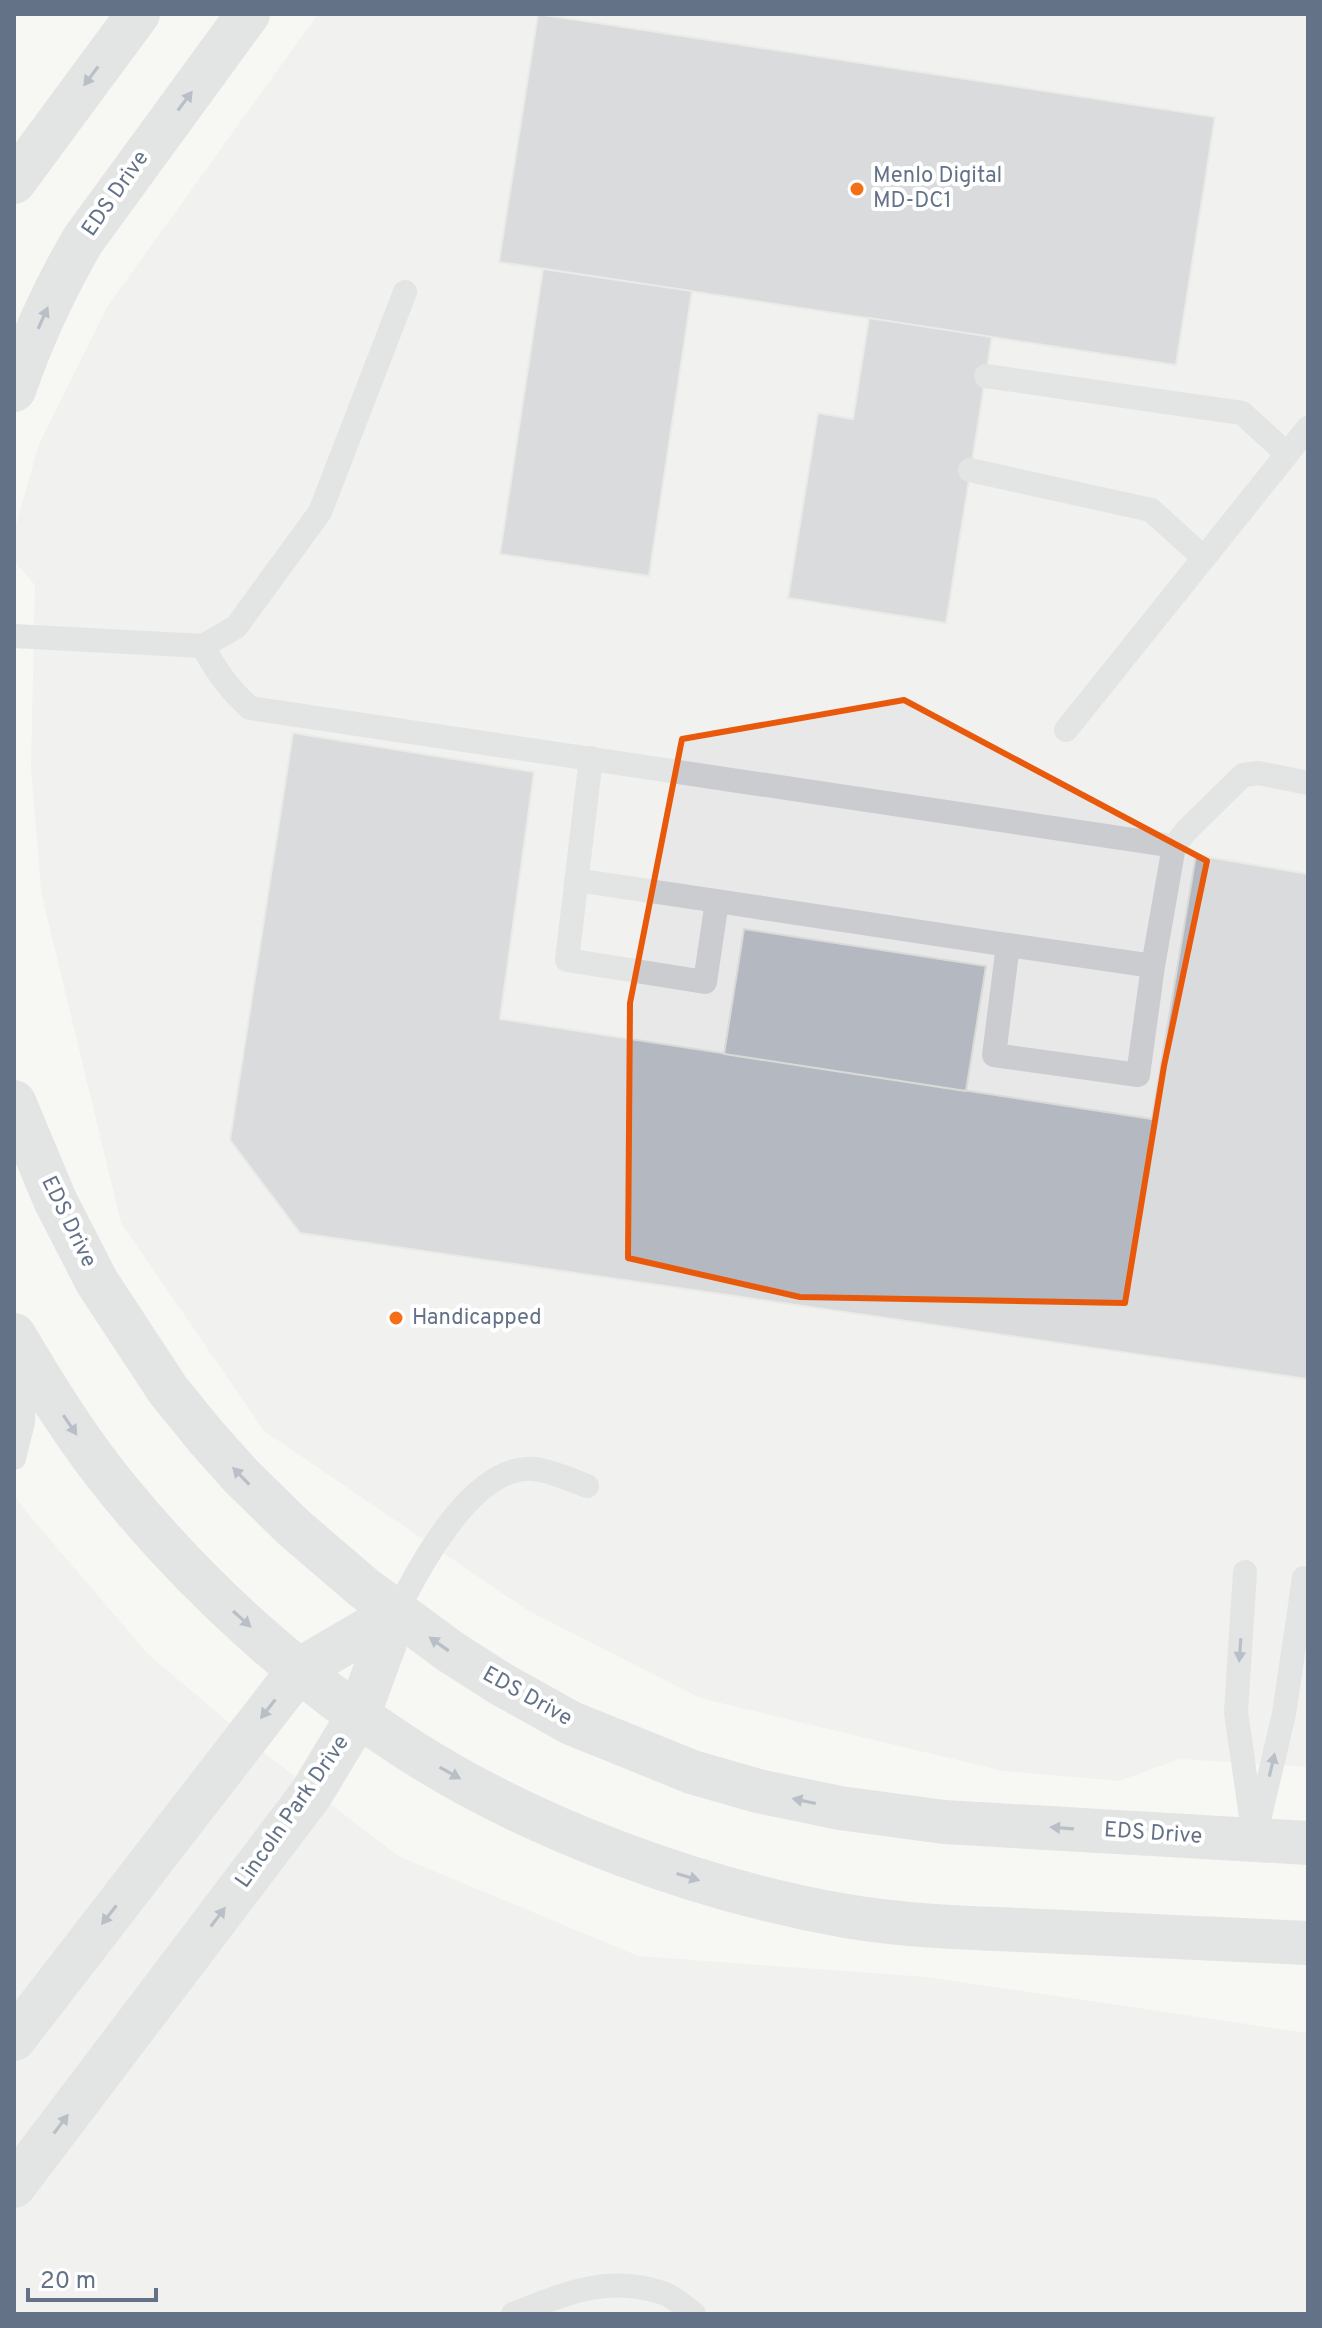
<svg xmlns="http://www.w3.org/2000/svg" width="1322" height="2328" font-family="Overpass,sans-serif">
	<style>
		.built { fill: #e8e8e8 }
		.building { fill: #b4b9c1; stroke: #d9d9d7; stroke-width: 2 }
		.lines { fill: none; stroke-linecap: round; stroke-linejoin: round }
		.service { stroke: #caccd0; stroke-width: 24 }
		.minor { stroke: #caccd0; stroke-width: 44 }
		.tertiary { stroke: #caccd0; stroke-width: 44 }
		.oneway { fill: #6e7b8f }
		.marked { fill: none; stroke: #e8590c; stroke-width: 6; stroke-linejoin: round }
		.poi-dot { fill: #f46f18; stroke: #fff; stroke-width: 3 }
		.labels { text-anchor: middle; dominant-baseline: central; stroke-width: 8; stroke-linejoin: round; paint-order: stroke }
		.poi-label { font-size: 22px; fill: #647288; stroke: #fff; text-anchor: start }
		.street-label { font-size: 22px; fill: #647288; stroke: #fff }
	</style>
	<rect width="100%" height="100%" fill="#f7f8f4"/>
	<!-- built -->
	<g class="built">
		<path d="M318 14H1308V1767L1180 1759 1119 1781 1003 1771 700 1698 527 1610 264 1431 121 1223 41 892 31 767 35 585 14 561V532L39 444 107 307Z"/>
		<path d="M14 1494 23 1508 148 1654 266 1754 398 1856 638 1956 927 1977 1308 2033V2314H14Z"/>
	</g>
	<!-- building -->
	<g class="building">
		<path d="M538 14 1215 117 1176 365 499 262Z"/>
		<path d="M543 269 692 291 649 576 500 554Z"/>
		<path d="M869 318 992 337 946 623 788 598 818 413 853 419Z"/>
		<path d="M293 733 534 772 500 1019 1152 1119 1196 855 1308 874V1379L300 1233 230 1140Z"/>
		<path d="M744 929 986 966 966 1091 724 1054Z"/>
	</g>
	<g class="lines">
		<!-- service -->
		<g class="service">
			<path d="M986 376 1242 413 1287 454"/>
			<path d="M970 470 1151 510 1204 558"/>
			<path d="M14 636 203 646 236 627 320 512 405 292"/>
			<path d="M203 646C216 671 229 689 250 708L1174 846"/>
			<path d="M1066 730 1308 428"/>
			<path d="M576 880 717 901 705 982 567 960 591 758"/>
			<path d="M717 901 1008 945"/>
			<path d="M1153 966 1008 945 994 1055 1138 1075 1153 966 1174 846 1187 830 1243 775 1259 773 1308 783"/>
			<path d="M14 1458 23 1422 26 1362"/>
			<path d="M1245 1572 1236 1712 1252 1824"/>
			<path d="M396 1613C419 1567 473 1464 534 1469 552 1471 571 1480 587 1486"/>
			<path d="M1254 1841 1284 1714 1304 1578 1308 1580"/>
			<path d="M513 2314C565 2294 607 2274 663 2293 674 2297 685 2307 694 2314"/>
		</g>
		<!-- minor -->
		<g class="minor">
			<path d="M14 2039 299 1670 396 1613"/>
			<path d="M14 2186 311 1794 358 1716 396 1613"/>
		</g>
		<!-- tertiary -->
		<g class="tertiary">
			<path d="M14 182 138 14"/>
			<path d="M14 390C32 338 55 288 83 240L248 14"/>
			<path d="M14 1102 55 1200 97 1282 168 1390 207 1438 241 1476 293 1527 364 1588 451 1652 501 1684 571 1723 692 1772 758 1791 840 1808 944 1822 1308 1843"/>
			<path d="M14 1335C46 1389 80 1444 120 1492 201 1591 300 1680 408 1749 532 1829 701 1891 846 1916 910 1927 977 1928 1042 1931 1131 1935 1219 1939 1308 1943"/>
		</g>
	</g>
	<!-- one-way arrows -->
	<defs><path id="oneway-solid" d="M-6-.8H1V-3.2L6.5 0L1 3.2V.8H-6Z" transform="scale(2)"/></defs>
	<g class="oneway">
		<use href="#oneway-solid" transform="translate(91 76) rotate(127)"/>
		<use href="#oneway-solid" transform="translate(185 101) rotate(-53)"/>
		<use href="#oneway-solid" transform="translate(43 318) rotate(-66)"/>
		<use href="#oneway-solid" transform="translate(70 1425) rotate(56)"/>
		<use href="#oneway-solid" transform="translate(241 1476) rotate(-134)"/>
		<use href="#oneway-solid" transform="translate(242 1619) rotate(42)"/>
		<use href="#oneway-solid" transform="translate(439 1644) rotate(-145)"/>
		<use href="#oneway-solid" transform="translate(1240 1650) rotate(94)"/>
		<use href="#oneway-solid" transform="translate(268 1709) rotate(128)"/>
		<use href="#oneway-solid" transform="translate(1272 1765) rotate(-77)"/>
		<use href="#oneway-solid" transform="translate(450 1773) rotate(29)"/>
		<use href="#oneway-solid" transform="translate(804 1801) rotate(-168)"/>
		<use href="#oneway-solid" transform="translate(1062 1828) rotate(-176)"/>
		<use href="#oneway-solid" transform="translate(688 1877) rotate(17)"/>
		<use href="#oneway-solid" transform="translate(109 1915) rotate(128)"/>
		<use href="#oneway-solid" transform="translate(218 1917) rotate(-53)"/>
		<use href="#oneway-solid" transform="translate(61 2124) rotate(-53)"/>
	</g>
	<!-- marked area -->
	<path d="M0 0H1322V2328H0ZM904 700 1207 861 1164 1066 1125 1303 800 1297 628 1258 630 1003 682 739Z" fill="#f7f8f4" fill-opacity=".55" fill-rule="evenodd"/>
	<path class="marked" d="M904 700 1207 861 1164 1066 1125 1303 800 1297 628 1258 630 1003 682 739Z"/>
	<!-- markers -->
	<g class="poi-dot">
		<circle cx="857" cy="189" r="8"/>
		<circle cx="396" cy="1318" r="8"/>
	</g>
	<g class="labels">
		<!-- poi labels -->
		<g class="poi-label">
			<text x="873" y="176">Menlo Digital<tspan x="873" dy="25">MD-DC1</tspan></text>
			<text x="412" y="1318">Handicapped</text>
		</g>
		<!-- street labels -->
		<g class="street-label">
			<text transform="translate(116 194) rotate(-55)">EDS Drive</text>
			<text transform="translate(68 1222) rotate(64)">EDS Drive</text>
			<text transform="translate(527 1697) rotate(29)">EDS Drive</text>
			<text transform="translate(293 1812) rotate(-55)">Lincoln Park Drive</text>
			<text transform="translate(1153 1834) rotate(4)">EDS Drive</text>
		</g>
	</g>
	<!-- border -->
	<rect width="1322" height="2328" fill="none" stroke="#647288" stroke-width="32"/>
	<!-- scale -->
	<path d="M28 2288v12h128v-12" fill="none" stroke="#647288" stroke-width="4"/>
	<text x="40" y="2288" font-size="24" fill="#647288" stroke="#ffffff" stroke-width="6" paint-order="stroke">20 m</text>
</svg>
